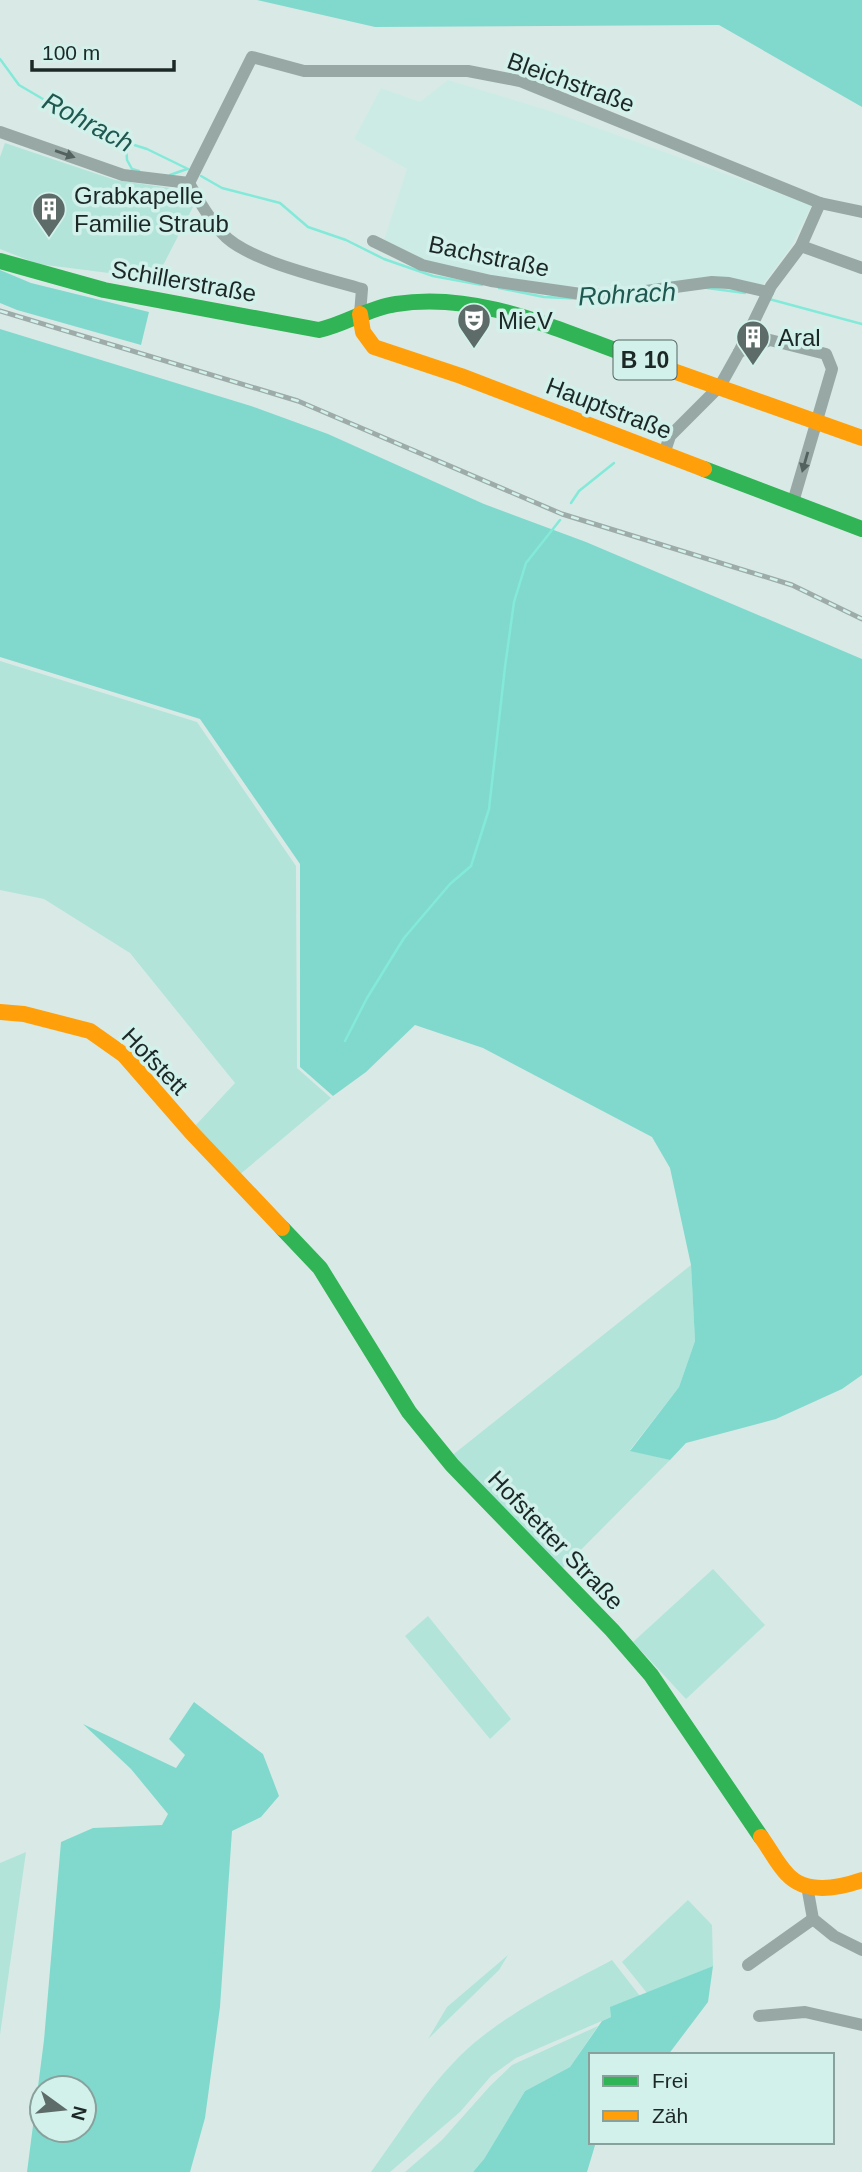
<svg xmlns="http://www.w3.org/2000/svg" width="862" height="2172" font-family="Arial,sans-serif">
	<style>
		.built { fill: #ccebe4 }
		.green { fill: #b2e4da }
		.forest { fill: #81d9cd; fill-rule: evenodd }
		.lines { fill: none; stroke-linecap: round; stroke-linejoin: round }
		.stream { stroke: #83e9d9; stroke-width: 2.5 }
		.street { stroke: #98a9a5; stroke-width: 12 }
		.fast { stroke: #30b455; stroke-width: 16 }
		.slow { stroke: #ff9f0a; stroke-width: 16 }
		.rail-casing { stroke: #9daba9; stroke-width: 5 }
		.rail { stroke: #d2f1ea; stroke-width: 2.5; stroke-dasharray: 8; stroke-linecap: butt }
		.oneway { fill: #54625f }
		.labels { text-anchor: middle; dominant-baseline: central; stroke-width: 7; stroke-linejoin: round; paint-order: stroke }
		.shield { fill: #d2f1ea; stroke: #536461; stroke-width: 2 }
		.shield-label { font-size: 23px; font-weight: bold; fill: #1c2826 }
		.street-label { font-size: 24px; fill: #1c2826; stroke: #d2f1ea }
		.poi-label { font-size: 24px; fill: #1c2826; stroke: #d2f1ea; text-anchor: start }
		.water-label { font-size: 26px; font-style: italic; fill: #1e5850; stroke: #d2f1ea }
	</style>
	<rect width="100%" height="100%" fill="#d9eae6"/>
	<!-- built -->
	<path class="built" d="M448 80 550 111 812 205 790 248 761 287 543 286 426 261 383 243 407 169 354 139 381 88 420 102Z"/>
	<!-- green -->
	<g class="green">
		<path d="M5 143 115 180 184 190 193 207 156 279 38 264 0 249V157Z"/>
		<path d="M0 661 197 722 296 866 297 1068 331 1098 238 1176 195 1126 235 1083 130 953 44 899 0 890Z"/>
		<path d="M691 1265 695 1341 679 1387 630 1450 670 1460 562 1569 450 1457Z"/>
		<path d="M713 1569 765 1625 686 1699 633 1642Z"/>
		<path d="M428 1616 511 1719 490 1739 405 1636Z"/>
		<path d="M26 1852 0 2035V1863Z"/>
		<path d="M688 1900 712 1925 713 1966 647 1993 622 1962Z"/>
		<path d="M508 1955 499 1970 428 2039 447 2007Z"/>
		<path d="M612 1960 640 1996 611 2007V2017L516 2058 491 2076 460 2112 390 2172H371C403 2128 433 2078 474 2043 516 2008 565 1985 612 1960Z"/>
		<path d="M598 2026 570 2067 525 2091 484 2159 473 2172H405L442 2140 490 2086 512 2065Z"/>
	</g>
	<!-- forest -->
	<g class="forest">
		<path d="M257 0H862V107L719 25 375 27Z"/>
		<path d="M0 270 31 283 149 312 141 345 17 310 0 303Z"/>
		<path d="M0 329 251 406 328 434 484 504 586 542 862 659V1375L842 1389 776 1419 686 1443 670 1460 630 1451 679 1387 695 1341 691 1265 670 1168 652 1137 483 1048 415 1025 366 1072 333 1096 300 1067V864L200 719 0 657Z"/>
		<path d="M194 1702 263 1754 279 1796 261 1817 232 1831 220 2007 205 2118 190 2172H27L44 2040 61 1842 93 1828 162 1825 168 1814 131 1769 83 1724 176 1768 185 1755 169 1739ZM42 2088H84V2130H42Z"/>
		<path d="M713 1966 708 2002 668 2055H591V2142H596L587 2172H473L484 2159 525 2091 570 2067 602 2021 611 2017 610 2007Z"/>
	</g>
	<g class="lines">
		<!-- stream -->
		<g class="stream">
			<path d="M0 59 19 85 106 136 147 149 188 169"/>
			<path d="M126 143 127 160 132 169 139 171"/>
			<path d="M170 175 187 169"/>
			<path d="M201 176 222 188 280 203 308 227 346 240 384 259 433 276 482 285"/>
			<path d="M499 288 544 297 607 300"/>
			<path d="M707 288 745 293"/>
			<path d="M769 299 862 324"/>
			<path d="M571 503 579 491 614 463"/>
			<path d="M345 1041 367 998 404 938 450 884 471 866 489 809 505 667 514 602 526 563 560 520"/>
		</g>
		<!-- street -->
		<g class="street">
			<path d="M0 132 123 175 189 183"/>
			<path d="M189 183 252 57 304 71H468L520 81 820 203 862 212"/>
			<path d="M189 183C198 200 209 218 222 233 246 261 326 278 362 289L360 314"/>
			<path d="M373 241 422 265 491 281 581 294H624L712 282 729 283 768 292"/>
			<path d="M801 246 862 268"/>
			<path d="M739 352 770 340 826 354 832 369 793 502"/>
			<path d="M664 454 670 436 720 386 739 352 771 286 801 246 820 203"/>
			<path d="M807 1886 813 1919 834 1936 862 1950"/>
			<path d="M748 1965 813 1919"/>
			<path d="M759 2016 805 2012 862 2025"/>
		</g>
		<!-- fast -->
		<g class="fast">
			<path d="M0 261 104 290 319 330C346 324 368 308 396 304 478 291 555 329 631 356"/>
			<path d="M704 469 862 529"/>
			<path d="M282 1228 320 1268 409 1412 452 1465 612 1630 651 1675 761 1837"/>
		</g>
		<!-- slow -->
		<g class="slow">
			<path d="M360 314 363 332 374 347 461 376 704 469"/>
			<path d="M631 356 862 438"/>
			<path d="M0 1012 24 1014 90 1031 124 1055 191 1132 282 1228"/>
			<path d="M761 1837C770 1849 777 1864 787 1874 806 1895 839 1888 862 1880"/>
		</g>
		<!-- rail casing -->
		<g class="rail-casing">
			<path id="rail" d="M0 311 298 401 562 514 792 585 862 619"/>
		</g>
		<!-- rail -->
		<use href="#rail" class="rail"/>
	</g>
	<!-- one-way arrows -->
	<defs><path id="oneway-solid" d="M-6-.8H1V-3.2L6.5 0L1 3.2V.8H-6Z" transform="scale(1.75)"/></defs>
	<g class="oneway">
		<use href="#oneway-solid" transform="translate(65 154) rotate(19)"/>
		<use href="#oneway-solid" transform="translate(805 462) rotate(106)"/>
	</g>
	<!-- icons -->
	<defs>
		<g id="building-pin" transform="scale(1.75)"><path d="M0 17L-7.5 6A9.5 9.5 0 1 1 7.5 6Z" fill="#5e6c69" stroke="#d2f1ea"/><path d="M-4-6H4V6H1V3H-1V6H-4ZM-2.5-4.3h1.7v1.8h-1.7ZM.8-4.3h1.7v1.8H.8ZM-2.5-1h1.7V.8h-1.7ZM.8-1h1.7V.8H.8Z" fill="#fff"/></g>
		<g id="theatre-pin" transform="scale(1.75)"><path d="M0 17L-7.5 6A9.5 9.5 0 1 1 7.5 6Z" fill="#5e6c69" stroke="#d2f1ea"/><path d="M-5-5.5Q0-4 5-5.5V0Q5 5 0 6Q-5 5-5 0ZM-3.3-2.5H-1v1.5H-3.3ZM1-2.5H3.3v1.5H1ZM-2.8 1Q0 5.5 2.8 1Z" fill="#fff"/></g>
	</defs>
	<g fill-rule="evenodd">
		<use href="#building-pin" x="49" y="209"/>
		<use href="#theatre-pin" x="474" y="320"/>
		<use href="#building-pin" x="753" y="337"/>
	</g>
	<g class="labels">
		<!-- shield labels -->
		<rect class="shield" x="613.5" y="340.5" width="63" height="39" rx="5"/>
		<g class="shield-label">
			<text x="645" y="360">B 10</text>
		</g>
		<!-- street labels -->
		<g class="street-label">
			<text transform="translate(571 82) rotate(20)">Bleichstraße</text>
			<text transform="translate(489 256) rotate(12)">Bachstraße</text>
			<text transform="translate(184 281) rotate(10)">Schillerstraße</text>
			<text transform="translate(609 408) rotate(21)">Hauptstraße</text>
			<text transform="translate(155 1061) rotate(46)">Hofstett</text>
			<text transform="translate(556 1540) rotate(46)">Hofstetter Straße</text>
		</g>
		<!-- poi labels -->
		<g class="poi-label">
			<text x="74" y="195">Grabkapelle<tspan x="74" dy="28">Familie Straub</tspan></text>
			<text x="498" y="320">MieV</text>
			<text x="778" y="337">Aral</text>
		</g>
		<!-- water labels -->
		<g class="water-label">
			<text transform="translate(88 122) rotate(28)">Rohrach</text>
			<text transform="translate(627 294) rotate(-3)">Rohrach</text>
		</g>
	</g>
	<!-- legend -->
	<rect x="589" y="2053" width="245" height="91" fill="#d2f1ea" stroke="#89a19c" stroke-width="2"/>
	<rect x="603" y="2076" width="35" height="10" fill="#30b455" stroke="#89a19c" stroke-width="2"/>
	<text x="652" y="2088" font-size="21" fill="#1c2826">Frei</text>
	<rect x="603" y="2111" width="35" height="10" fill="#ff9f0a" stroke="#89a19c" stroke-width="2"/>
	<text x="652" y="2123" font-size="21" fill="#1c2826">Zäh</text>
	<!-- north arrow -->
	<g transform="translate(63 2109) rotate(105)"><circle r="33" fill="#d2f1ea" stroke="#89a19c" stroke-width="2"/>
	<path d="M0-5L12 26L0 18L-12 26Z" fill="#5e6c69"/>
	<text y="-10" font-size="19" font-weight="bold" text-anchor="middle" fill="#1c2826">N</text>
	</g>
	<!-- scale -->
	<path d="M32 60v10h142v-10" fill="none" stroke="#1c2826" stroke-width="3.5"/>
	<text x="42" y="60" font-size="21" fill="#1c2826" stroke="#d2f1ea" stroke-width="5" paint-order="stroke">100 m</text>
</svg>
